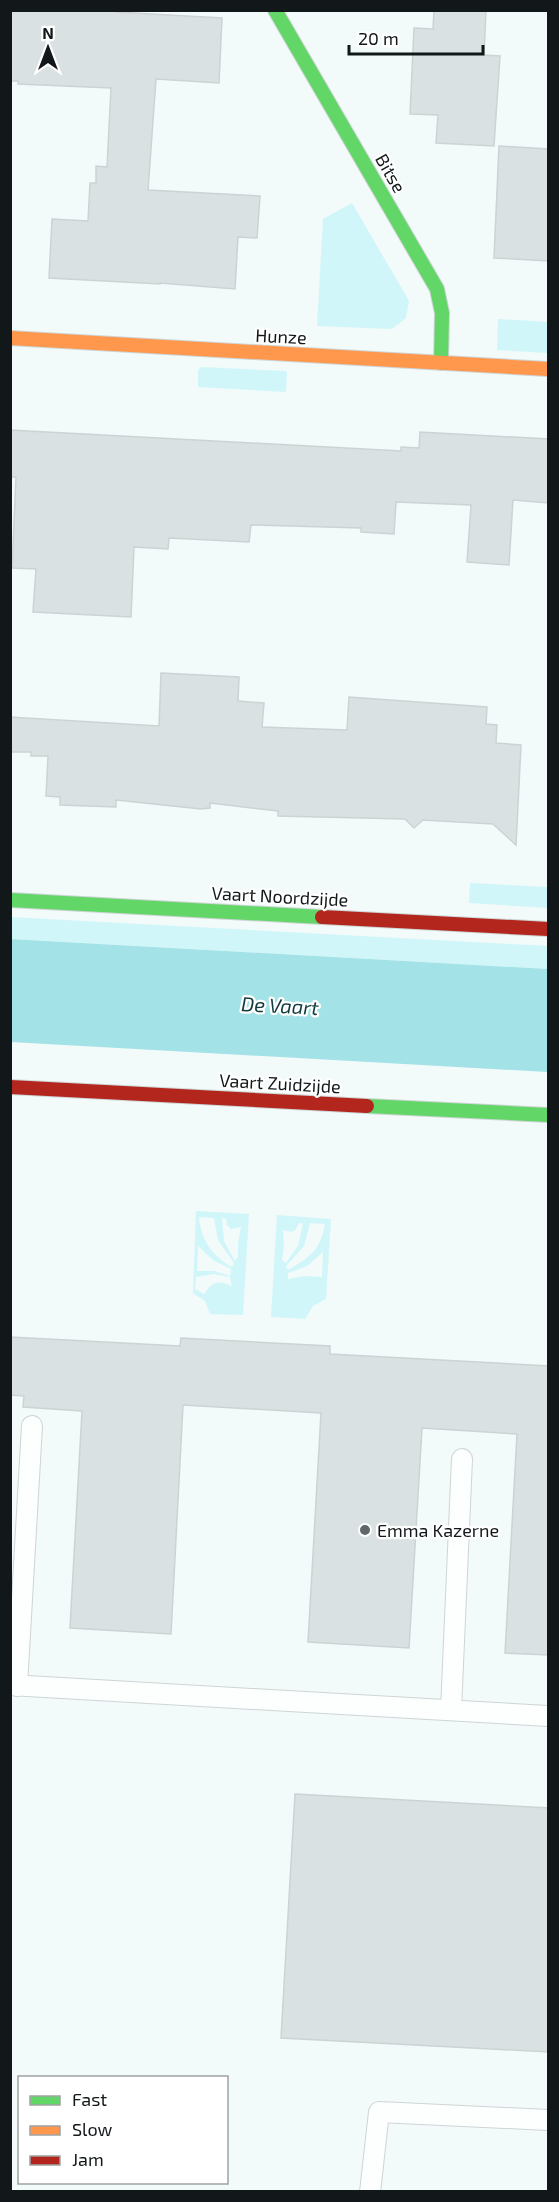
<svg xmlns="http://www.w3.org/2000/svg" width="559" height="2202" font-family="'Exo 2',sans-serif">
	<style>
		.green { fill: #d0f6f9; fill-rule: evenodd }
		.water { fill: #a3e2e6 }
		.building { fill: #dae1e2; stroke: #ccd3d4; stroke-width: 1.5 }
		.lines { fill: none; stroke-linecap: round; stroke-linejoin: round }
		.lane-casing { stroke: #ced5d6; stroke-width: 22 }
		.fast-casing { stroke: #ced5d6; stroke-width: 16 }
		.slow-casing { stroke: #ced5d6; stroke-width: 16 }
		.jam-casing { stroke: #ced5d6; stroke-width: 16 }
		.lane { stroke: #fdfefe; stroke-width: 20 }
		.fast { stroke: #63d668; stroke-width: 14 }
		.slow { stroke: #ff974d; stroke-width: 14 }
		.jam { stroke: #b3261e; stroke-width: 14 }
		.poi-dot { fill: #606768; stroke: #fff; stroke-width: 2 }
		.labels { text-anchor: middle; dominant-baseline: central; stroke-width: 4.5; stroke-linejoin: round; paint-order: stroke }
		.street-label { font-size: 18px; fill: #121819; stroke: #fff }
		.poi-label { font-size: 18px; fill: #121819; stroke: #fff; text-anchor: start }
		.water-label { font-size: 20px; font-style: italic; fill: #113b3e; stroke: #fff }
	</style>
	<rect width="100%" height="100%" fill="#f2fafa"/>
	<!-- green -->
	<g class="green">
		<path d="M352 203 409 301 406 318 392 329 317 326 323 219Z"/>
		<path d="M498 319 548 322V353L497 350Z"/>
		<path d="M201 367 286 371 287 374 286 392 198 387V370Z"/>
		<path d="M470 883 548 887V908L469 903Z"/>
		<path d="M10 917 548 946V969L11 939Z"/>
		<path d="M196 1211 249 1214 243 1315 210 1314 205 1301 193 1293ZM199 1217 214 1218 218 1240 234 1263 232 1267C212 1256 201 1240 199 1217ZM222 1218 226 1219 227 1225 231 1229 241 1227 238 1243V1257L235 1261 224 1241ZM198 1246 213 1260 231 1269 230 1276 214 1271H197ZM214 1274 230 1277 232 1286C218 1280 213 1281 204 1294L195 1289 196 1277Z"/>
		<path d="M277 1215 331 1219 326 1299 313 1306 305 1319 271 1317ZM299 1223 303 1224 298 1246 286 1263 282 1260 284 1246 283 1230 292 1232 296 1229ZM310 1223 325 1224C320 1251 310 1257 288 1270L286 1266 304 1246ZM323 1252 322 1277 305 1276 288 1279V1273L307 1266Z"/>
	</g>
	<!-- water -->
	<path class="water" d="M10 939 548 969V1072L11 1042Z"/>
	<!-- building -->
	<g class="building">
		<path d="M10 10H116V12L222 18 219 83 156 79 148 190 260 196 257 238 238 237 235 289 160 283V284L49 278 52 219 88 221 90 183H96V166L107 167 111 88 18 84V81H10Z"/>
		<path d="M434 10H486L484 55 500 56 494 146 436 143 438 115 410 114 414 28 433 29Z"/>
		<path d="M499 146 549 149V261L494 258Z"/>
		<path d="M10 430 401 451V447L419 448 420 432 549 439V503L513 500 509 565 467 562 471 505 396 502 394 534 361 532V528L251 525 249 542 169 538 168 549 134 547 131 617 33 612 36 569 12 568 16 477H10Z"/>
		<path d="M161 673 239 677 238 701 264 703 262 727 347 730 349 697 487 707 486 724 497 725 496 743 521 745 516 845 493 824 423 820 414 828 405 819 278 816V811L210 803V808L201 809 116 800V807L60 805V797L46 796 48 756H31V752H10V717L159 726Z"/>
		<path d="M10 1337 180 1346 181 1338 330 1346V1354L549 1366V1655L505 1653 517 1434 422 1428 409 1648 308 1642 321 1413 183 1405 171 1634 70 1628 82 1411 23 1407 24 1396 10 1395Z"/>
		<path d="M295 1794 549 1808V2052L281 2038Z"/>
	</g>
	<g class="lines">
		<!-- lane casing -->
		<g class="lane-casing">
			<g id="lane">
				<path d="M10 1685 548 1716"/>
				<path d="M17 1686 32 1426"/>
				<path d="M451 1710 462 1459"/>
				<path d="M370 2192 379 2112 548 2120"/>
			</g>
		</g>
		<!-- fast casing -->
		<g class="fast-casing">
			<g id="fast">
				<path d="M275 10 437 289 442 313 441 363"/>
				<path d="M10 900 322 917"/>
				<path d="M367 1106 548 1115"/>
			</g>
		</g>
		<!-- slow casing -->
		<g class="slow-casing">
			<path id="slow" d="M10 338 548 369"/>
		</g>
		<!-- jam casing -->
		<g class="jam-casing">
			<g id="jam">
				<path d="M322 917 548 929"/>
				<path d="M10 1087 367 1106"/>
			</g>
		</g>
		<!-- lane -->
		<use href="#lane" class="lane"/>
		<!-- fast -->
		<use href="#fast" class="fast"/>
		<!-- slow -->
		<use href="#slow" class="slow"/>
		<!-- jam -->
		<use href="#jam" class="jam"/>
	</g>
	<!-- markers -->
	<circle class="poi-dot" cx="365" cy="1530" r="6"/>
	<g class="labels">
		<!-- street labels -->
		<g class="street-label">
			<text transform="translate(391 173) rotate(60)">Bitse</text>
			<text transform="translate(281 336) rotate(3)">Hunze</text>
			<text transform="translate(280 896) rotate(3)">Vaart Noordzijde</text>
			<text transform="translate(280 1083) rotate(3)">Vaart Zuidzijde</text>
		</g>
		<!-- poi labels -->
		<g class="poi-label">
			<text x="377" y="1530">Emma Kazerne</text>
		</g>
		<!-- water labels -->
		<g class="water-label">
			<text transform="translate(280 1005) rotate(3)">De Vaart</text>
		</g>
	</g>
	<!-- border -->
	<rect width="559" height="2202" fill="none" stroke="#121819" stroke-width="24"/>
	<!-- legend -->
	<rect x="18" y="2076" width="210" height="108" fill="#ffffff" stroke="#a0a3a3" stroke-width="1.5"/>
	<rect x="30" y="2096" width="30" height="9" fill="#63d668" stroke="#a0a3a3" stroke-width="1.5"/>
	<text x="72" y="2106" font-size="18" fill="#121819">Fast</text>
	<rect x="30" y="2126" width="30" height="9" fill="#ff974d" stroke="#a0a3a3" stroke-width="1.5"/>
	<text x="72" y="2136" font-size="18" fill="#121819">Slow</text>
	<rect x="30" y="2156" width="30" height="9" fill="#b3261e" stroke="#a0a3a3" stroke-width="1.5"/>
	<text x="72" y="2166" font-size="18" fill="#121819">Jam</text>
	<!-- north arrow -->
	<g transform="translate(48 48)" stroke="#ffffff" stroke-width="4.5" paint-order="stroke">
	<path d="M0-4.5L10 22L0 15L-10 22Z" fill="#121819"/>
	<text y="-9" font-size="16" font-weight="bold" text-anchor="middle" fill="#121819">N</text>
	</g>
	<!-- scale -->
	<path d="M349 45v9h134v-9" fill="none" stroke="#121819" stroke-width="3"/>
	<text x="358" y="45" font-size="18" fill="#121819" stroke="#ffffff" stroke-width="4.5" paint-order="stroke">20 m</text>
</svg>
